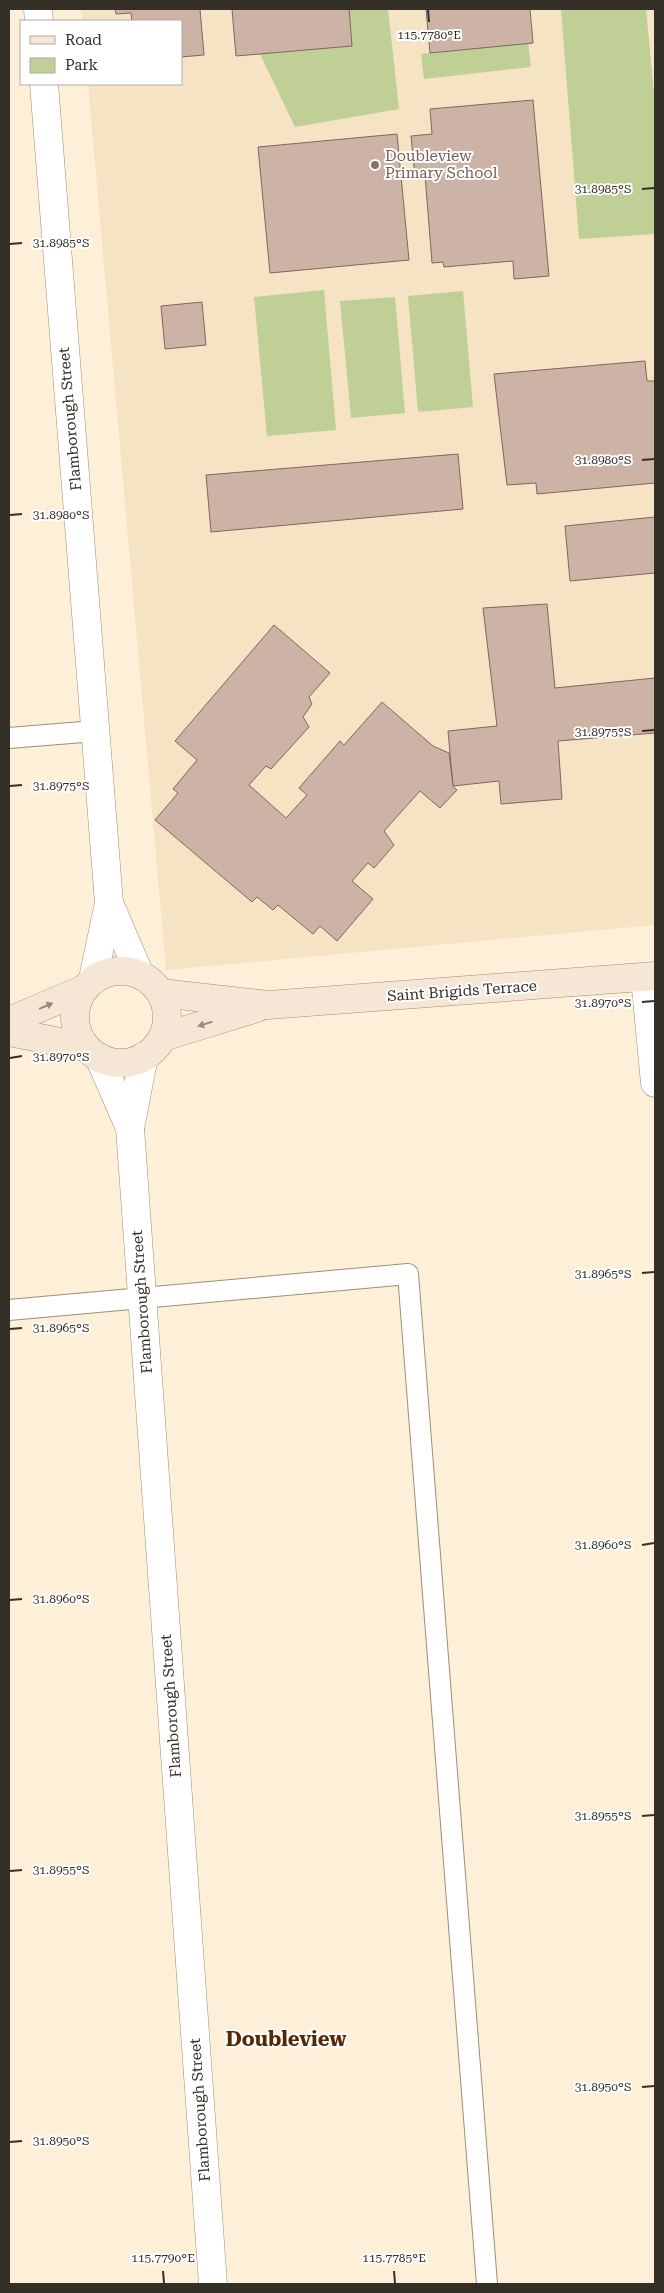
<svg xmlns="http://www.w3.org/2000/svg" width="664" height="2293" font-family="'Roboto Serif',serif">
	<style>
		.built { fill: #f5e3c4 }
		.green { fill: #bfcf95 }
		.building { fill: #cdb2a6; stroke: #7f675c }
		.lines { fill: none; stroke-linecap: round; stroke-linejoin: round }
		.lane-casing { stroke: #9c8f79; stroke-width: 22 }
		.street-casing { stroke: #9c8f79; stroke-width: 29 }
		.secondary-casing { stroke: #9c8f79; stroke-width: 29 }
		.lane { stroke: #fff; stroke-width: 20 }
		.street { stroke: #fff; stroke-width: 28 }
		.secondary { stroke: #f5e6d5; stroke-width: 28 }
		.oneway { fill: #958b7e }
		.ticks { fill: none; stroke: #353027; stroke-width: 2 }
		.education-dot { fill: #8d6e63; stroke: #fff; stroke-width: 2 }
		.labels { text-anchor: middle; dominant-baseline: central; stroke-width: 4; stroke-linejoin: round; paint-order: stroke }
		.education-label { font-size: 15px; fill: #785e54; stroke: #fff; text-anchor: start }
		.street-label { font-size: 15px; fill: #353027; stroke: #fff }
		.district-label { font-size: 20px; font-weight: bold; fill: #562906; stroke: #fff }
		.ticks-label { font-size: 12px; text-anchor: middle; fill: #353027; stroke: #fff; stroke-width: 4; stroke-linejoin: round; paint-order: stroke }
	</style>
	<rect width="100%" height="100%" fill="#fef0d8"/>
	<!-- built -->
	<path class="built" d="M81 9H655V925L166 970 88 84H181V21H82Z"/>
	<!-- green -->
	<g class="green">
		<path d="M349 9H388L399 109 295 127 260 54 352 46Z"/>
		<path d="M561 9H646L655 105V234L579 239Z"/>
		<path d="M528 42 531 67 424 79 421 54Z"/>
		<path d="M324 290 336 430 267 436 254 297Z"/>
		<path d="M463 291 473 407 418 412 408 296Z"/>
		<path d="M395 297 405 413 351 418 340 301Z"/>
	</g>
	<!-- building -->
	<g class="building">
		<path d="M115 9H200L204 55 181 57V21H132L131 13 116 14Z"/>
		<path d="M232 9H349L352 46 236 56Z"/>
		<path d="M426 9H530L533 43 430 53Z"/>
		<path d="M533 100 549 276 514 279 513 261 444 267 443 262 432 263 425 175 415 176 411 136 432 134 430 109Z"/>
		<path d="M397 134 409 260 270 273 258 147Z"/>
		<path d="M202 302 206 345 165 349 161 306Z"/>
		<path d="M645 361 647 381H655V483L537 494 536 483 507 485 494 374Z"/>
		<path d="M458 454 463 509 211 532 206 475Z"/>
		<path d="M655 517V573L570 581 565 526Z"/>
		<path d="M547 604 555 688 655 678V733L558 741 562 799 501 804 499 781 453 786 448 731 497 726 483 608Z"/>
		<path d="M274 625 330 673 309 697 312 704 303 717 309 727 271 769 266 766 249 785 286 818 307 795 299 788 340 741 344 745 382 702 433 746 449 753 453 786 457 790 440 808 420 791 384 831 394 845 374 868 368 863 352 881 373 899 337 941 320 926 313 934 278 905 273 910 257 897 252 902 155 820 178 793 173 789 197 760 175 741Z"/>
	</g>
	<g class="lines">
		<!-- lane casing -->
		<g class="lane-casing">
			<g id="lane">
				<path d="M9 738 95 731"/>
				<path d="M9 1310 408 1274 487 2284"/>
			</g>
		</g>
		<!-- street casing -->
		<g class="street-casing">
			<g id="street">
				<path d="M38 9 39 21"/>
				<path d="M44 84 109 903 93 979"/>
				<path d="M109 903 140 975"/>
				<path d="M645 978 655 1083"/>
				<path d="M144 1056 130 1128 213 2284"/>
				<path d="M99 1057 130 1128"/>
			</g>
		</g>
		<!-- secondary casing -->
		<g class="secondary-casing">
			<g id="secondary">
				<circle cx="121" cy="1017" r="46"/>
				<path d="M161 993 268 1005 655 976"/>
				<path d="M9 1021 82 990"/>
				<path d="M9 1032 86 1047"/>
				<path d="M163 1037 257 1008"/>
			</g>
		</g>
		<!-- lane -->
		<use href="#lane" class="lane"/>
		<!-- street -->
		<use href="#street" class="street"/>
		<!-- secondary -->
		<use href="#secondary" class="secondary"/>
	</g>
	<!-- one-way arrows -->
	<defs><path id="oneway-solid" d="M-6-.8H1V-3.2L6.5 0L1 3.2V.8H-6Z" transform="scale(1.25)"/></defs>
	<g class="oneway">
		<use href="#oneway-solid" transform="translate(46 1006) rotate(-23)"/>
		<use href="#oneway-solid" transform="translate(205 1024) rotate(163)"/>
	</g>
	<!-- ticks -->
	<path class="ticks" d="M428 10 429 22M642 189 654 188M10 244 22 243M642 460 654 459M10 515 22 514M642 731 654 730M10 786 22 785M642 1002 654 1001M10 1058 22 1056M642 1273 654 1272M10 1329 22 1328M642 1545 654 1543M10 1600 22 1599M642 1816 654 1815M10 1871 22 1870M642 2087 654 2086M10 2142 22 2141M163 2271 164 2283M394 2271 395 2283"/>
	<!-- markers -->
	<circle class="education-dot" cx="375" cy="165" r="5"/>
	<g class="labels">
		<!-- education labels -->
		<g class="education-label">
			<text x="385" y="156">Doubleview<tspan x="385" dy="17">Primary School</tspan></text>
		</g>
		<!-- street labels -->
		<g class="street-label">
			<text transform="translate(70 419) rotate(-95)">Flamborough Street</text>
			<text transform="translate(462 991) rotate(-4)">Saint Brigids Terrace</text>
			<text transform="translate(142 1302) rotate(-94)">Flamborough Street</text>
			<text transform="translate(171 1706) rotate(-94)">Flamborough Street</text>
			<text transform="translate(200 2110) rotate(-94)">Flamborough Street</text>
		</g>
		<!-- district labels -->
		<g class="district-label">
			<text x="286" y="2039">Doubleview</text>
		</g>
	</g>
	<g class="ticks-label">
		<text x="429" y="39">115.7780°E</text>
		<text x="603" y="193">31.8985°S</text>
		<text x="61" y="247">31.8985°S</text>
		<text x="603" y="464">31.8980°S</text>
		<text x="61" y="519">31.8980°S</text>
		<text x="603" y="736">31.8975°S</text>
		<text x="61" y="790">31.8975°S</text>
		<text x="603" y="1007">31.8970°S</text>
		<text x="61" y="1061">31.8970°S</text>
		<text x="603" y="1278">31.8965°S</text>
		<text x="61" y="1332">31.8965°S</text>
		<text x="603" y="1549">31.8960°S</text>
		<text x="61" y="1603">31.8960°S</text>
		<text x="603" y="1820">31.8955°S</text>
		<text x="61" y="1874">31.8955°S</text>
		<text x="603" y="2091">31.8950°S</text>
		<text x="61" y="2145">31.8950°S</text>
		<text x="163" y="2262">115.7790°E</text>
		<text x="394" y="2262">115.7785°E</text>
	</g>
	<!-- border -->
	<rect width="664" height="2293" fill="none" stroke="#353027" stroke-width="20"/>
	<!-- legend -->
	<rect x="20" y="20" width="162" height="65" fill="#ffffff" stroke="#aeaca9"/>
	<rect x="30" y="36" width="25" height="8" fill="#f5e6d5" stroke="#aeaca9"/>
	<text x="65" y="45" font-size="15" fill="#353027">Road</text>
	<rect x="30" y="58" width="25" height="15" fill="#bfcf95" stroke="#aeaca9"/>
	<text x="65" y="70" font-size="15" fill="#353027">Park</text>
</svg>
